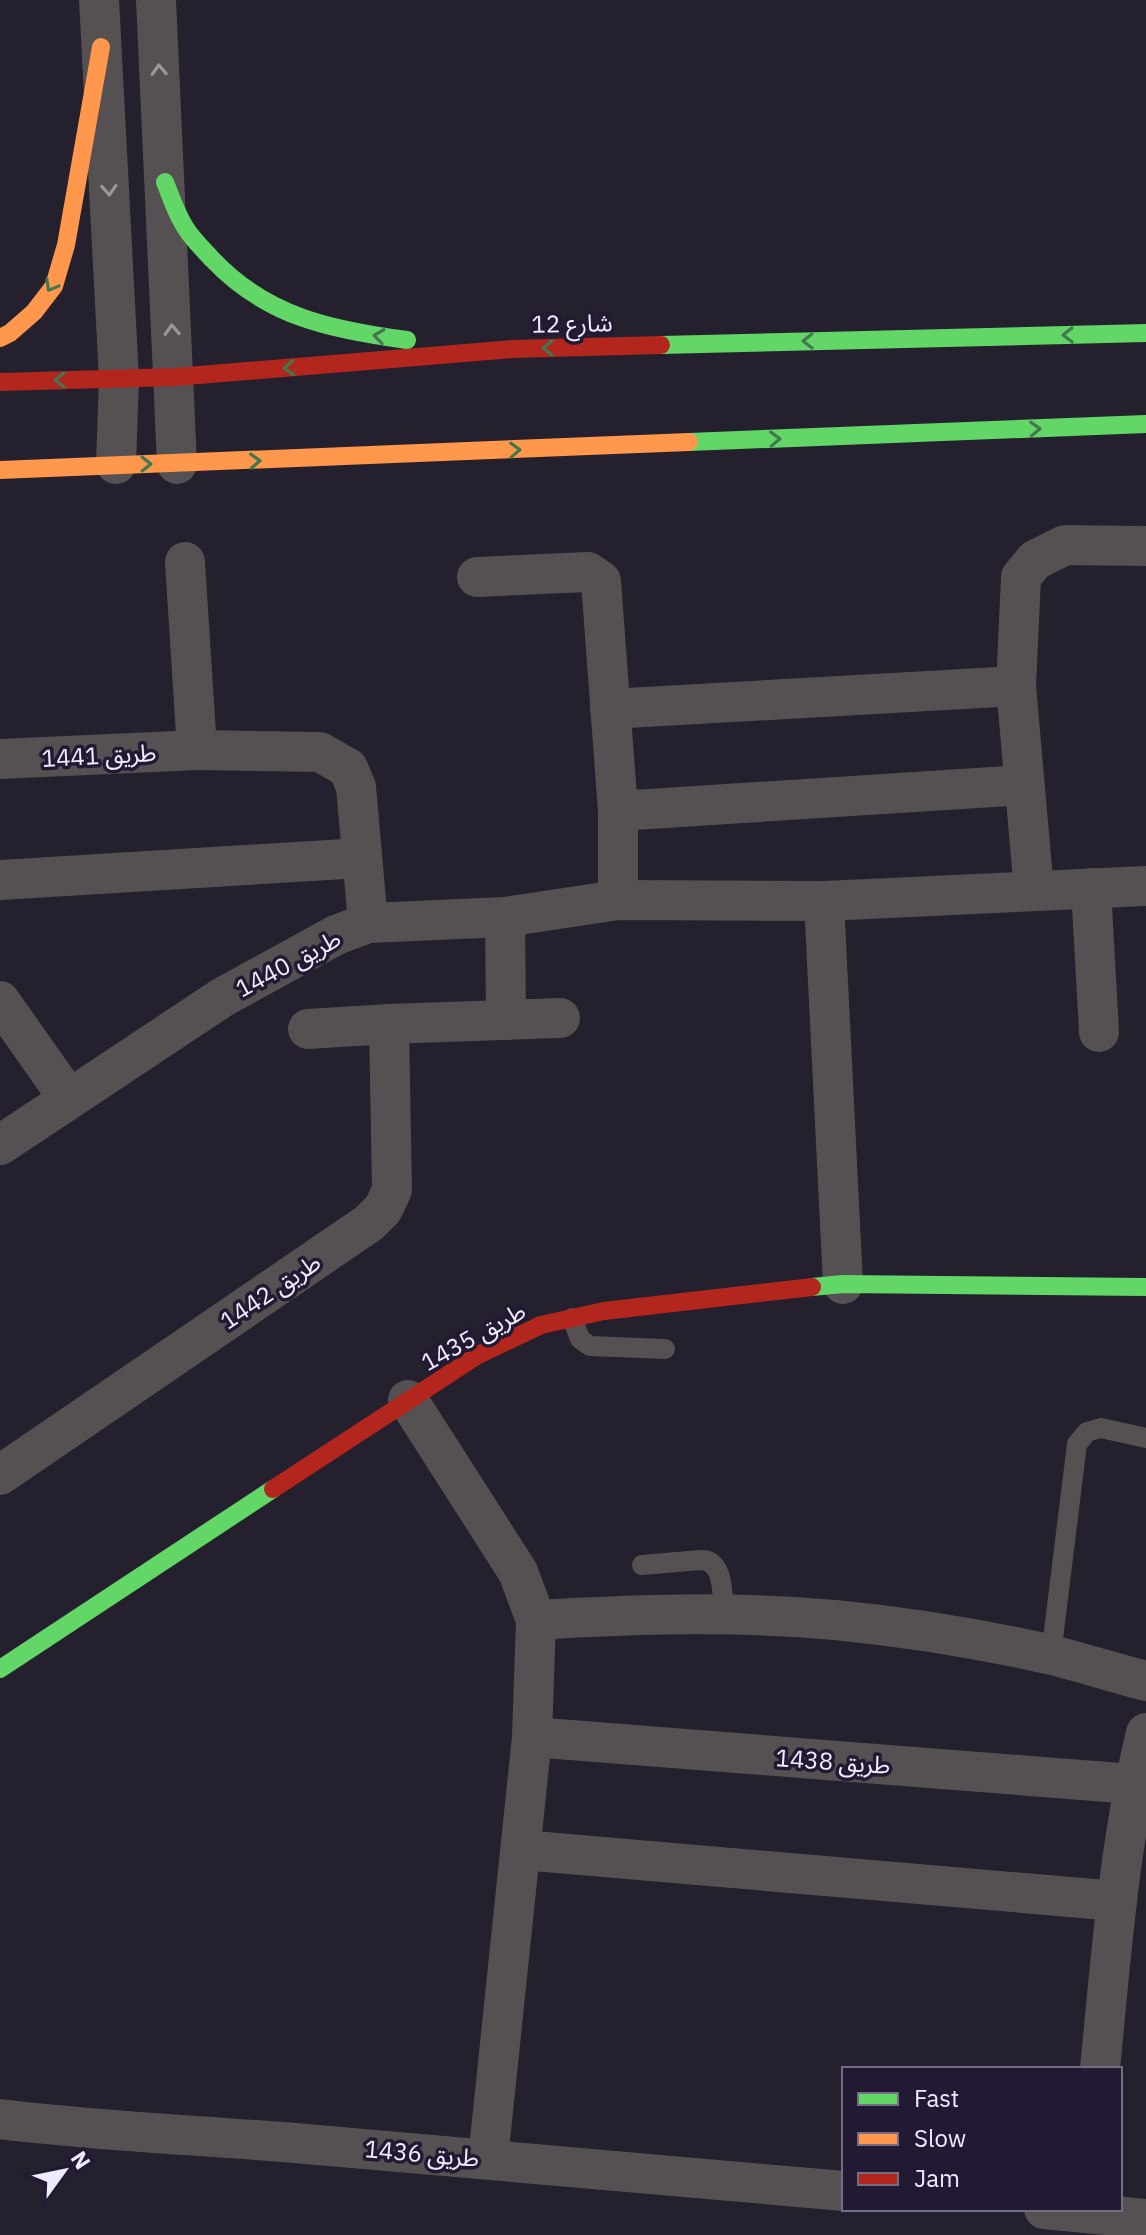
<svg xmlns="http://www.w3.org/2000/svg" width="1146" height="2235" font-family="'IBM Plex Sans','Noto Sans Arabic',sans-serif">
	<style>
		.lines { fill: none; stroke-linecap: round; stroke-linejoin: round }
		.lane { stroke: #555051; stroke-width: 20 }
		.street { stroke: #555051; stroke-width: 40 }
		.fast { stroke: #63d668; stroke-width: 18 }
		.slow { stroke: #ff974d; stroke-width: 18 }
		.jam { stroke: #b3261e; stroke-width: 18 }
		.oneway { stroke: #9b969e }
		.oneway2 { stroke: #42784e }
		.labels { text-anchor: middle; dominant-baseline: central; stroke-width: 7; stroke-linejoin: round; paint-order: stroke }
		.street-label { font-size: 24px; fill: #f0ebfd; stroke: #221a33 }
	</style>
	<rect width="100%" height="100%" fill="#24202d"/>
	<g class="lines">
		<!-- lane -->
		<g class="lane">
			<path d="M572 1318 580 1339 590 1346 665 1349"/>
			<path d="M642 1565 700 1560C725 1559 722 1596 724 1614"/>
			<path d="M1051 1655 1077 1444 1087 1432 1101 1428 1146 1438"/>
		</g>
		<!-- street -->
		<g class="street">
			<path d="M99 0 119 379 116 464"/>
			<path d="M156 0 177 464"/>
			<path d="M185 562 197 750"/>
			<path d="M477 577 588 572 601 581 618 811V900"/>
			<path d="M610 709 1016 686"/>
			<path d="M0 759 197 750 320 752 348 768 356 787 368 923"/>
			<path d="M618 811 1024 785"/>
			<path d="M0 880 361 858"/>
			<path d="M1091 888 1099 1032"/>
			<path d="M1034 891 1016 686 1021 577 1035 560 1065 545 1146 546"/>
			<path d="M824 901 843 1284"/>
			<path d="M505 917 506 1020"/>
			<path d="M0 1001 69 1099"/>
			<path d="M308 1029 389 1024 560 1018"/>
			<path d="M0 1145 223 997 336 935 368 923 505 917 618 900 824 901 1146 886"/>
			<path d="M408 1400 518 1572 536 1620 532 1737 488 2159"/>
			<path d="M0 1475 369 1223 383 1209 392 1190 389 1024"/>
			<path d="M536 1620C635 1614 735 1611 835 1620 907 1627 981 1639 1052 1655 1083 1663 1115 1673 1146 1681"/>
			<path d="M532 1737 1133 1784"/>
			<path d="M522 1850 1117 1901"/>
			<path d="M1100 2069C1111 1957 1119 1843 1146 1733"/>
			<path d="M0 2119C98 2131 197 2135 295 2143 478 2158 661 2174 844 2191"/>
			<path d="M1044 2209 1146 2219"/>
		</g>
		<!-- fast -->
		<g class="fast">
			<path d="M165 182C171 197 176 213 185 227 192 239 203 249 213 260 267 317 332 330 407 340"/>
			<path d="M661 345 1146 333"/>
			<path d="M689 442 1146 424"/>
			<path d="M812 1287 843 1284 1146 1287"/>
			<path d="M0 1669 273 1489"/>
		</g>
		<!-- slow -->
		<g class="slow">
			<path d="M0 338 10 333 34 312 54 286 66 245 101 47"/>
			<path d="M0 470 689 442"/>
		</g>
		<!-- jam -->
		<g class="jam">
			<path d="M0 382 175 377 513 349 661 345"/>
			<path d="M273 1489 478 1355 541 1325 604 1311 812 1287"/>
		</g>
	</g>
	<!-- one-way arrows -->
	<defs><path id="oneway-chevron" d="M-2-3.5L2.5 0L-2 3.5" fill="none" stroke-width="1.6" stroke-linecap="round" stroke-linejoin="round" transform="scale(2)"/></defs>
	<g class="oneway">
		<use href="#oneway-chevron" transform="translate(159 70) rotate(-93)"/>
		<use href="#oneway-chevron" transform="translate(109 190) rotate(87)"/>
		<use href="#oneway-chevron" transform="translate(172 330) rotate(-93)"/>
	</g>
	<g class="oneway2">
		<use href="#oneway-chevron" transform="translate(51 286) rotate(119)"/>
		<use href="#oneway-chevron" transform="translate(1068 335) rotate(179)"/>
		<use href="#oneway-chevron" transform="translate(379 336) rotate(-172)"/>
		<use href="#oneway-chevron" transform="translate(808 341) rotate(179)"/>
		<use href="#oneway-chevron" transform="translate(548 348) rotate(179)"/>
		<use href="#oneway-chevron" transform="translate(289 368) rotate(175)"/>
		<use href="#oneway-chevron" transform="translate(60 380) rotate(179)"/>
		<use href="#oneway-chevron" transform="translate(1035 429) rotate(-2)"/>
		<use href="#oneway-chevron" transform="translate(775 439) rotate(-2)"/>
		<use href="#oneway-chevron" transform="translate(515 450) rotate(-2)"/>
		<use href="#oneway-chevron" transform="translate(255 461) rotate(-2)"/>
		<use href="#oneway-chevron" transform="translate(146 464) rotate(-1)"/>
	</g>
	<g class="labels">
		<!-- street labels -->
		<g class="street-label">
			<text transform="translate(572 323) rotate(-1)">شارع 12</text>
			<text transform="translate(99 755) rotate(-3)">طريق 1441</text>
			<text transform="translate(288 963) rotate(-28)">طريق 1440</text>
			<text transform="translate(270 1291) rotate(-34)">طريق 1442</text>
			<text transform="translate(473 1336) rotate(-29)">طريق 1435</text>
			<text transform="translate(833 1761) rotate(4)">طريق 1438</text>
			<text transform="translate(422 2153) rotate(5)">طريق 1436</text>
		</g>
	</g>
	<!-- legend -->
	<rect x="842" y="2067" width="280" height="144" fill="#221a33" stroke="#746e84" stroke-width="2"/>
	<rect x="858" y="2093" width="40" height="12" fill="#63d668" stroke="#746e84" stroke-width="2"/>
	<text x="914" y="2107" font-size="24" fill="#f0ebfd">Fast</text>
	<rect x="858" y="2133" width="40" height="12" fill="#ff974d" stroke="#746e84" stroke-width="2"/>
	<text x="914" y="2147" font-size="24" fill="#f0ebfd">Slow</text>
	<rect x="858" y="2173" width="40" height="12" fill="#b3261e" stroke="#746e84" stroke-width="2"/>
	<text x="914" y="2187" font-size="24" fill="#f0ebfd">Jam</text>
	<!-- north arrow -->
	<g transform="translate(64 2171) rotate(57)" stroke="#221a33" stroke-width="6" paint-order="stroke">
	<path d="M0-6L14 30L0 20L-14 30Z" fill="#f0ebfd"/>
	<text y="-12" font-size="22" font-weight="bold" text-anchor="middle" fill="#f0ebfd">N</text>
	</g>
</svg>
